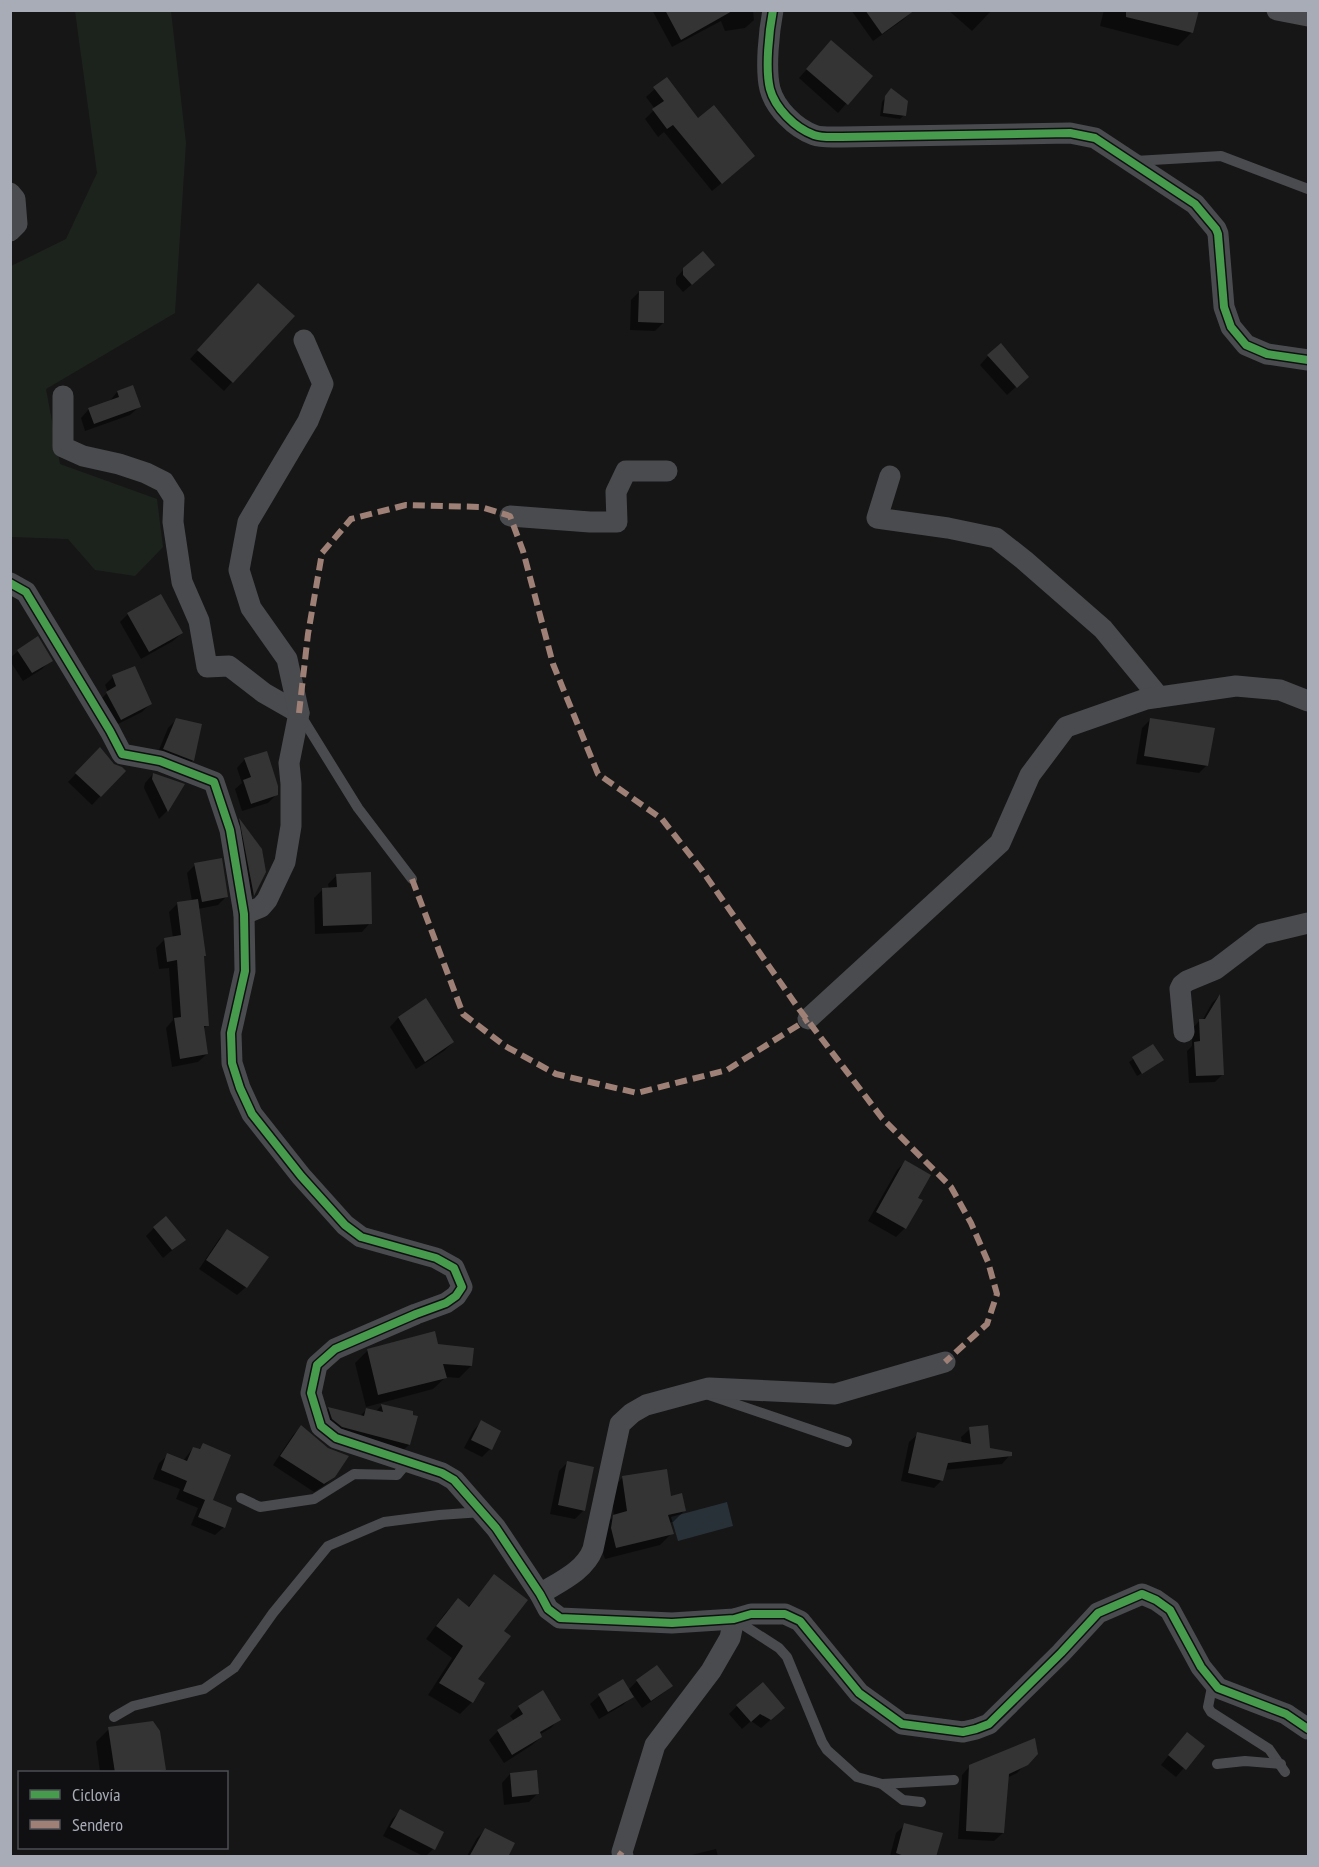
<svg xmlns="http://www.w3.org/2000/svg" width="1319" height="1867" font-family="'PT Sans Narrow',sans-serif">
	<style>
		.green { fill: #1c231d }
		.water { fill: #293138 }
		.shadow { fill: #0007 }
		.building { fill: #343435 }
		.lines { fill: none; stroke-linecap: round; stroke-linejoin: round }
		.service { stroke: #4a4b4f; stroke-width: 10 }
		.minor { stroke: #4a4b4f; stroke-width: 21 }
		.quiet { stroke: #9e8076; stroke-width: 6; stroke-dasharray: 12 6; stroke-linecap: butt }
		.cycleway-casing { stroke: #101012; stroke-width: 11 }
		.cycleway { stroke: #469c4c; stroke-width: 8 }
	</style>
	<rect width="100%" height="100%" fill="#161616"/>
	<!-- green -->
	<path class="green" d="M75 11H171L186 143 175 313 46 389 60 464 157 499 163 547 135 576 95 570 68 539 11 537V266L66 239 97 173Z"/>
	<!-- water -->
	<path class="water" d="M727 1502 733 1526 678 1541 671 1517Z"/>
	<!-- shadow -->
	<g class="shadow">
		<path d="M652 10H753L754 20 745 28 725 31 721 21 672 47Z"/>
		<path d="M851 10H912V11L904 19 873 41Z"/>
		<path d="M948 10H992L972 31Z"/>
		<path d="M1104 10H1197L1191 33 1178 46 1100 26Z"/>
		<path d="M823 51 870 76 838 113 799 78Z"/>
		<path d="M666 79 698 121 745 164 712 191 664 132 658 137 645 119 655 109 646 97Z"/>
		<path d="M888 94 904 115 900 119 880 116 882 102Z"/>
		<path d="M684 269 705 273 683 292 676 284V278Z"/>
		<path d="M639 292 663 323 655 331 630 330 631 300Z"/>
		<path d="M250 294 232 382 224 391 190 359Z"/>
		<path d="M988 356 1018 385 1007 395 980 365Z"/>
		<path d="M132 387 139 407 130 415 85 431 81 418 89 409 109 402 117 392Z"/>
		<path d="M128 614 182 633 173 641 141 659 120 622Z"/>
		<path d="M18 651 51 660 42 669 23 681 10 661V658Z"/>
		<path d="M113 677 150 704 142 712 112 727 99 701 108 692 105 685Z"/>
		<path d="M176 720 193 760 185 768 156 757 168 728Z"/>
		<path d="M1150 720 1207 765 1199 773 1136 764 1142 728Z"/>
		<path d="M100 749 113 765 124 771 92 805 68 782Z"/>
		<path d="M245 759 277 794 268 803 242 811 235 789 242 783 237 768Z"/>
		<path d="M153 774 183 785 167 811 159 819 144 788 145 783Z"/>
		<path d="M239 820 261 850 265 872 253 895 246 902 232 828Z"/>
		<path d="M195 865 227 896 218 905 198 909 207 1025 203 1030 207 1054 198 1062 172 1067 166 1028 173 1020 169 968 159 969 156 948 165 939 173 938 169 912 178 903 192 901 187 873Z"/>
		<path d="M337 875 370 923 362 932 315 934 314 898 323 889H329L328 884Z"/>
		<path d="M1218 997 1223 1074 1215 1082 1189 1083 1187 1051 1192 1046V1029L1199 1021H1202L1212 1003Z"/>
		<path d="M425 1000 453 1042 444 1051 416 1069 390 1027 398 1018Z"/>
		<path d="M1153 1046 1158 1064 1137 1076 1129 1062Z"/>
		<path d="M905 1162 916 1198 920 1201 905 1228 896 1237 868 1221 897 1170Z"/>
		<path d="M154 1228 184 1240 163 1258 146 1236Z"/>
		<path d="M228 1230 246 1287 237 1295 199 1269 219 1239Z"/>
		<path d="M437 1346 471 1366 459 1378 446 1377 433 1389 366 1407 355 1363 368 1350Z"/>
		<path d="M381 1406 412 1413 409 1445 400 1453 334 1435 321 1416 329 1408 360 1416 366 1410 375 1412Z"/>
		<path d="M481 1422 490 1449 482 1457 464 1448 473 1431Z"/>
		<path d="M301 1427 334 1476 325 1485 314 1492 273 1465 293 1435Z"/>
		<path d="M970 1429 988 1449 1010 1455 1002 1464 944 1470 942 1480 934 1488 901 1481 909 1442 918 1434 962 1443 961 1437Z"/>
		<path d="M203 1445 211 1500 224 1527 215 1535 191 1525 198 1508 176 1499 180 1489 153 1479 159 1463 168 1455 183 1461 193 1448 198 1450Z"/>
		<path d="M567 1463 584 1510 575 1519 550 1514 559 1471Z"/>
		<path d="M622 1478 669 1498 684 1511 673 1522 669 1523 672 1533 660 1545 605 1559 599 1541 602 1528 614 1516 611 1490Z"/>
		<path d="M495 1576 502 1631 476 1679 472 1702 460 1714 428 1695 452 1658 426 1639 446 1612 458 1600 467 1608Z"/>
		<path d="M623 1681 628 1690 637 1681 671 1686 662 1694 642 1708 633 1695 623 1705 599 1719 590 1704 599 1696Z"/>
		<path d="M543 1693 559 1719 551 1728 539 1735 541 1737 532 1745 504 1763 489 1740 498 1731 514 1721 510 1716 519 1707Z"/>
		<path d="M737 1706 775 1716 761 1728 751 1721 742 1729 729 1714Z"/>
		<path d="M109 1729 164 1769 161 1772H100L96 1742Z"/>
		<path d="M1179 1742 1203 1746 1176 1777 1161 1765Z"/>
		<path d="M1036 1753 1017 1773 1007 1778 1003 1833 994 1841 958 1839 962 1775 970 1766Z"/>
		<path d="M510 1774 538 1793 529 1802 504 1805 502 1783Z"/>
		<path d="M401 1811 442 1833 433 1849 426 1856H423L383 1836 392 1819Z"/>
		<path d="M905 1825 935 1856H890L896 1833Z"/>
		<path d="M486 1829 507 1856H509H467L477 1838Z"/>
		<path d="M716 1849 718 1856H687Z"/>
	</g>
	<!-- building -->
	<g class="building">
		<path d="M665 10H734L681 40Z"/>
		<path d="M865 10H915L882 34Z"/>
		<path d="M1126 10H1199L1193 33 1126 17Z"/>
		<path d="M831 40 873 76 848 105 806 69Z"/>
		<path d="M667 77 698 118 714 105 755 156 722 184 673 125 667 129 652 109 664 101 653 87Z"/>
		<path d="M891 88 908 101 906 116 883 113 885 96Z"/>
		<path d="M703 251 715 265 692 285 683 275V268Z"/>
		<path d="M258 283 295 316 233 383 197 350Z"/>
		<path d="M639 291H664V323L638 322Z"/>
		<path d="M1001 343 1029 377 1017 388 987 355Z"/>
		<path d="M133 385 141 407 94 424 88 408 119 397 117 391Z"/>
		<path d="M161 594 183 633 149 652 127 613Z"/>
		<path d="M38 636 53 661 32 673 17 650Z"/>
		<path d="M135 666 152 704 121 720 106 692 116 686 112 675Z"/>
		<path d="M176 718 202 724 194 761 163 749Z"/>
		<path d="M1150 718 1215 728 1208 766 1144 756Z"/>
		<path d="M100 747 114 764 122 767 126 771 101 797 75 773Z"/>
		<path d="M267 751 278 786V795L251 804 243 780 251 777 244 758Z"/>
		<path d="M153 773 185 784 168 812 152 779Z"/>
		<path d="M239 818 262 849 266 872 254 896Z"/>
		<path d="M222 858 228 897 202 902 194 863Z"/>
		<path d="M371 872 372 924 323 926 322 888 337 887 336 874Z"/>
		<path d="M198 899 206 956H204L209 1026H204L208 1054 180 1059 174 1018 181 1017 177 960 167 962 164 938 181 935 177 902Z"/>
		<path d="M1220 994 1224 1075 1196 1076 1194 1042 1200 1041 1199 1019H1205Z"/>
		<path d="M426 998 454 1042 425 1062 398 1017Z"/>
		<path d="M1153 1044 1164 1060 1142 1074 1132 1057Z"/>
		<path d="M905 1160 931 1175 918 1198 923 1200 906 1229 876 1212Z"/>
		<path d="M166 1216 186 1240 172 1250 153 1227Z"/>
		<path d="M227 1229 269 1257 247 1288 206 1260Z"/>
		<path d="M435 1331 438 1344 474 1348 472 1366 443 1364 447 1378 378 1395 367 1349Z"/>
		<path d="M381 1404 413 1411V1415L418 1416 410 1445 342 1427 332 1419 328 1407 364 1416 366 1408 383 1412Z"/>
		<path d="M481 1420 501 1431 492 1450 471 1440Z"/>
		<path d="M301 1425 328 1448 349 1456 335 1477 324 1484 280 1456Z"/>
		<path d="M988 1425 990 1448 1012 1452V1456L948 1463 943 1481 908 1473 917 1432 971 1444 969 1427Z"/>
		<path d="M203 1443 231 1455 213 1500 232 1508 225 1528 198 1517 205 1500 183 1491 187 1481 161 1470 167 1453 187 1461 193 1447 200 1449Z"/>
		<path d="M567 1461 594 1467 585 1511 558 1505Z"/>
		<path d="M667 1469 671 1496 682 1493 686 1511 668 1515 674 1534 616 1548 611 1528 613 1515 627 1511 622 1476Z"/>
		<path d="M494 1574 528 1600 504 1631 511 1636 478 1679 485 1683 473 1703 439 1683 463 1646 436 1626 458 1598 469 1607Z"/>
		<path d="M657 1665 673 1686 651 1701 636 1680Z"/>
		<path d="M623 1679 634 1697 608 1712 598 1694Z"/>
		<path d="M763 1682 785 1708 771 1720 760 1714 751 1722 736 1705Z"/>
		<path d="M543 1690 561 1720 540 1732 542 1737 512 1755 497 1730 523 1714 518 1706Z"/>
		<path d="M153 1721 160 1731 166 1770 145 1773H115L108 1727Z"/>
		<path d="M1187 1732 1205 1746 1186 1770 1168 1755Z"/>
		<path d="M1035 1738 1038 1754 1028 1765 1009 1774 1004 1833 966 1831 969 1765Z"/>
		<path d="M537 1770 539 1794 512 1797 510 1773Z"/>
		<path d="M400 1809 444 1832 435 1850 390 1827Z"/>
		<path d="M904 1823 943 1833 936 1857H907L896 1853Z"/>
		<path d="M485 1828 515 1843 508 1857H469Z"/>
	</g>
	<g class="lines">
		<!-- service -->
		<g class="service">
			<path d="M1135 161 1221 156 1308 189"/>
			<path d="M301 716 358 808 412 879"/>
			<path d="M706 1394 847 1442"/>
			<path d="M241 1498 260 1507 314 1499 354 1474 397 1475 408 1462"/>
			<path d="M734 1619 779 1648 787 1657 822 1742 827 1750 857 1777 882 1784 954 1780"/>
			<path d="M1213 1682 1208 1707 1211 1712 1269 1749 1285 1772"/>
			<path d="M114 1717 133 1706 204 1689 234 1668 273 1613 328 1546 384 1522 439 1515 482 1512"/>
			<path d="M1217 1764 1245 1761 1281 1764"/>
			<path d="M882 1784 903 1800 921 1802"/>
		</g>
		<!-- minor -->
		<g class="minor">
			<path d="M773 10C769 31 765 69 770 89 775 108 795 128 814 135 822 138 833 137 842 137L1070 133 1095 138 1195 204 1216 229 1218 234 1224 307 1231 327 1246 345 1267 354 1308 360"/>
			<path d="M1277 10 1308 16"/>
			<path d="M10 193 15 199 17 224 10 231"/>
			<path d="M63 396V447L83 456 119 464 146 473 164 482 174 498 173 522 182 582 199 621 207 667 229 666 264 693 299 713"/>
			<path d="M890 476 877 518 948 528 996 538 1024 560 1103 629 1159 697"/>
			<path d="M510 516 590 522H617L616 492 626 471H667"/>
			<path d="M10 583 26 592 110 731 122 754 160 761 214 782 230 830 244 914 245 971 231 1033 232 1063 240 1088 252 1114 301 1176 345 1225 361 1237 436 1258 454 1268 462 1287 456 1296 446 1303 416 1314 335 1349 317 1365 311 1393 321 1426 336 1438 442 1473 454 1480 496 1528 540 1594 548 1609 560 1618 672 1623 734 1619 751 1614H785L800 1621 859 1693 902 1724 963 1732 976 1729 989 1724 1061 1653 1098 1613 1142 1594 1156 1600 1170 1610 1201 1667 1218 1688 1286 1714 1308 1729"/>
			<path d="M244 914 261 907 267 900 285 862 291 826V784L289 763 299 713 287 659 251 608 239 570 248 522 308 421 323 384 304 340"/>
			<path d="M808 1019 1000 843 1030 775 1066 727 1146 699 1236 686 1280 690 1308 701"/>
			<path d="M1184 1032 1180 989 1182 985 1187 981 1216 969 1262 934 1308 923"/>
			<path d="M540 1594C559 1582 585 1571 593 1549L620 1424 632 1413 646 1405 709 1388 835 1394 945 1362"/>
			<path d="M623 1856 622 1852 655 1745 711 1671 730 1638 734 1619"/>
		</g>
		<!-- quiet -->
		<g class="quiet">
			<path d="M299 713 308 634 322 553 351 519 406 505 481 507 510 516 523 551 553 664 598 774 662 819 701 869 799 1009 882 1118 951 1187 971 1223 988 1262 997 1294 987 1324 945 1362"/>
			<path d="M412 879 463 1014 505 1046 556 1074 637 1093 727 1070 808 1019"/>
			<path d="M619 1856 622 1852"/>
		</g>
		<!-- cycleway casing -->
		<g class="cycleway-casing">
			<g id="cycleway">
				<path d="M773 10C769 31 765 69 770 89 775 108 795 128 814 135 822 138 833 137 842 137L1070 133 1095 138 1195 204 1216 229 1218 234 1224 307 1231 327 1246 345 1267 354 1308 360"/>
				<path d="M10 583 26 592 110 731 122 754 160 761 214 782 230 830 244 914 245 971 231 1033 232 1063 240 1088 252 1114 301 1176 345 1225 361 1237 436 1258 454 1268 462 1287 456 1296 446 1303 416 1314 335 1349 317 1365 311 1393 321 1426 336 1438 442 1473 454 1480 496 1528 540 1594 548 1609 560 1618 672 1623 734 1619 751 1614H785L800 1621 859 1693 902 1724 963 1732 976 1729 989 1724 1061 1653 1098 1613 1142 1594 1156 1600 1170 1610 1201 1667 1218 1688 1286 1714 1308 1729"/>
			</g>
		</g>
		<!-- cycleway -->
		<use href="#cycleway" class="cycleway"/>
	</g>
	<!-- border -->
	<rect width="1319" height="1867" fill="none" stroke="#a7acb7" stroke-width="24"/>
	<!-- legend -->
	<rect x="18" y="1771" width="210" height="78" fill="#101012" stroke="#4c4e54" stroke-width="1.5"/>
	<rect x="30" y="1790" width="30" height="9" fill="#469c4c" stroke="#4c4e54" stroke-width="1.5"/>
	<text x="72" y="1801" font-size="18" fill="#a7acb7">Ciclovía</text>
	<rect x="30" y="1820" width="30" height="9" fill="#9e8076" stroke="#4c4e54" stroke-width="1.5"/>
	<text x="72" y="1831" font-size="18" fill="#a7acb7">Sendero</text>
</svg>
